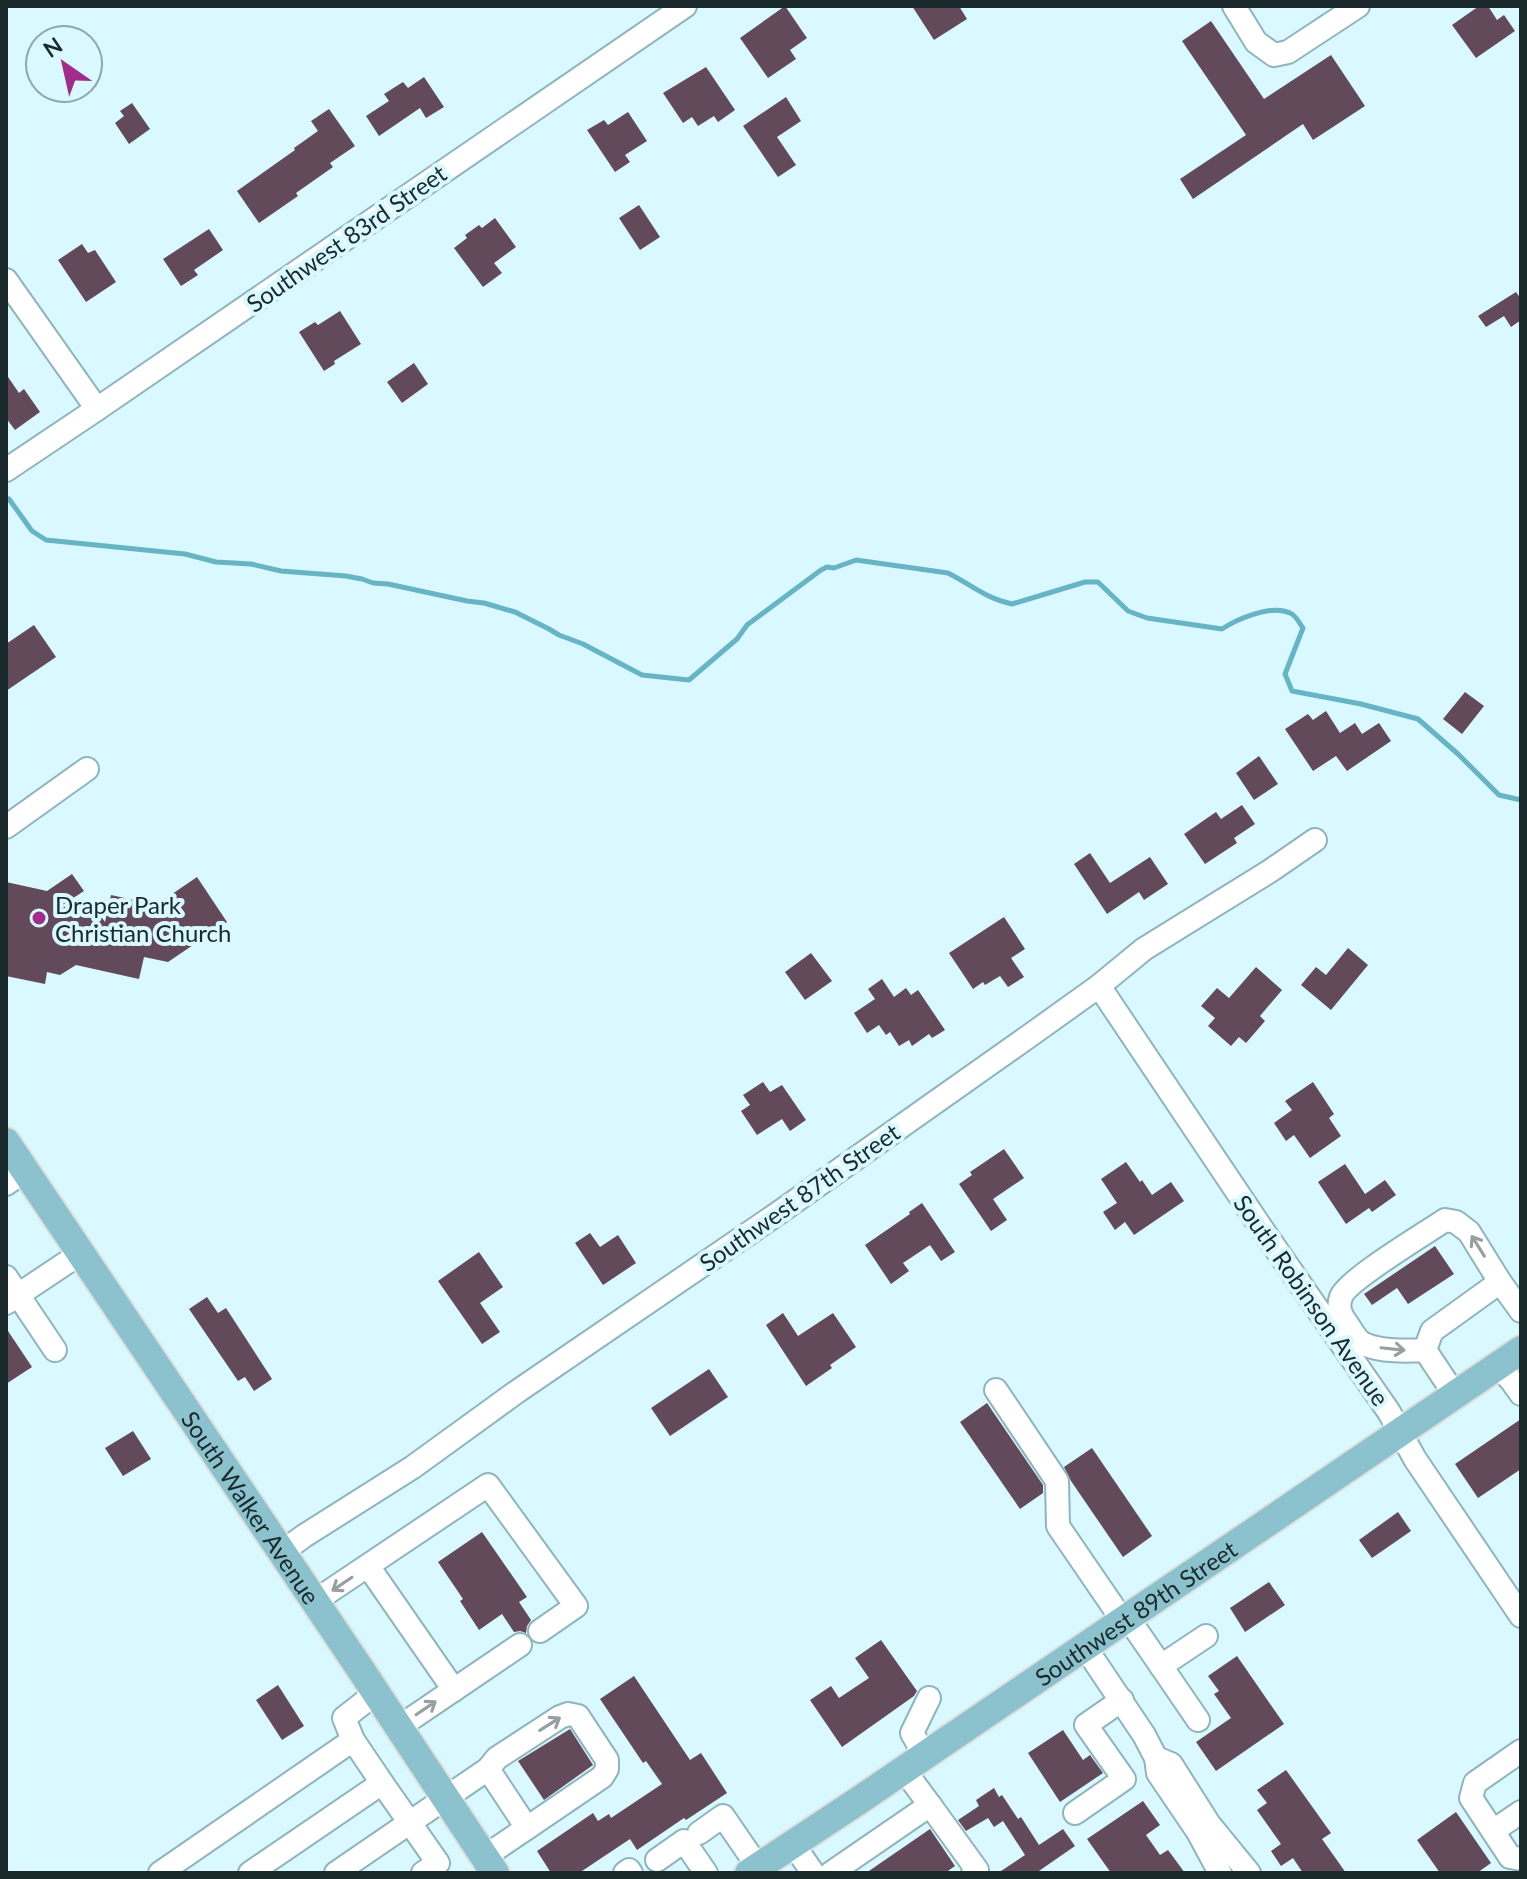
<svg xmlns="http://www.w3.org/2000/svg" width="1527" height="1879" font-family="Lato,sans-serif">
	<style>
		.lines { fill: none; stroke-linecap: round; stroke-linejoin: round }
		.stream { stroke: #67b4c4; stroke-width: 5 }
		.building { fill: #624a5b }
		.minor-casing { stroke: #8fb4bc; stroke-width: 26 }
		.major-casing { stroke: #dfe1e1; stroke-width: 32 }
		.minor { stroke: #fff; stroke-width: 22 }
		.major { stroke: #8bc2cd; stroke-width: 28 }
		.oneway { stroke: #989fa0 }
		.poi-dot { fill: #a02e89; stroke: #d9f8ff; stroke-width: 3 }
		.labels { text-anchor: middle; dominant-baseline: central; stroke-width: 8; stroke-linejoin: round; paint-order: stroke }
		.street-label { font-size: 24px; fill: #1a292c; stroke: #d9f8ff }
		.poi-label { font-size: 24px; fill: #1a292c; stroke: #d9f8ff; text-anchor: start }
	</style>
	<rect width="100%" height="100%" fill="#d9f8ff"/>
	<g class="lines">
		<!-- stream -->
		<path class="stream" d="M9 499 32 531 46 540 185 554 216 562 251 564 281 571 346 576 362 579 373 583 388 584 467 601 484 603 515 612 549 629 559 635 583 644 642 675 689 680 737 639 747 625 821 570 827 567 834 568 856 560 948 573C970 584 987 599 1012 604L1085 582H1098L1128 611 1147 618 1222 629C1237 619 1272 604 1290 613 1296 615 1299 623 1303 628L1285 674 1292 691 1361 704 1418 719 1458 754 1499 795 1521 800"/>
	</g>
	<!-- building -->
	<g class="building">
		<path d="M785 6 807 38 790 50 796 59 768 78 740 38Z"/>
		<path d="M912 6H959L967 19 934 40Z"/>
		<path d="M1479 6H1488L1497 20 1504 15 1515 31 1476 58 1452 25Z"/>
		<path d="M1211 21 1264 99 1331 55 1365 106 1313 140 1303 124 1193 199 1180 179 1246 135 1182 41Z"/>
		<path d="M706 67 735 110 718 122 714 116 698 126 692 117 683 123 663 93Z"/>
		<path d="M424 77 444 107 426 118 420 108 379 136 366 116 389 101 384 94 403 82 408 88Z"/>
		<path d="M786 97 801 121 777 137 796 165 778 177 743 126Z"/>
		<path d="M132 103 150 129 129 144 115 123 124 116 120 111Z"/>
		<path d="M329 109 355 146 330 163 333 167 296 193 298 196 259 223 237 191 295 150 294 148 318 131 311 121Z"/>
		<path d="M628 112 647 141 625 155 630 162 615 172 587 130 604 120 608 125Z"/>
		<path d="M639 205 660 237 640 250 619 218Z"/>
		<path d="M495 218 516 247 494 263 502 273 483 287 454 248 467 238 465 235 479 225 482 228Z"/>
		<path d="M209 229 223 250 194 270 198 275 181 286 163 259Z"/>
		<path d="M82 244 88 253 95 250 116 282 86 302 58 260Z"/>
		<path d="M1516 292 1521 299V320L1511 327 1504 316 1486 327 1478 316Z"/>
		<path d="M340 311 361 344 334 361 335 364 324 371 299 332 315 322 318 325Z"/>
		<path d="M414 363 428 384 402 403 387 382Z"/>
		<path d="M6 374 19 393 24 389 40 412 15 430 6 418Z"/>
		<path d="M34 625 56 657 6 691V644Z"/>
		<path d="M1465 692 1484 706 1462 734 1443 719Z"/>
		<path d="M1326 711 1340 733 1355 723 1362 734 1379 723 1391 741 1347 771 1336 756 1313 771 1285 729 1308 714 1313 720Z"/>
		<path d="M1259 756 1278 784 1254 800 1236 773Z"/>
		<path d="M1242 805 1255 824 1234 838 1237 843 1205 864 1184 834 1216 812 1221 819Z"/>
		<path d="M1090 853 1110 883 1150 857 1168 884 1144 900 1139 892 1107 914 1074 864Z"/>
		<path d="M72 874 84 891 61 906 100 915 105 922 111 895 156 905 197 877 227 922 168 962 144 957 139 979 76 965 60 975 47 972 45 984 6 976V882L47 891Z"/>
		<path d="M1004 917 1025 949 1011 958 1024 977 1008 987 1000 976 985 985 983 982 973 989 949 953Z"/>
		<path d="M1348 948 1368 965 1331 1010 1301 985 1316 967 1326 975Z"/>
		<path d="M811 953 832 981 805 1000 785 972Z"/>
		<path d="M1256 967 1282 990 1260 1016 1265 1021 1246 1043 1239 1037 1231 1046 1208 1026 1215 1018 1201 1006 1217 988 1229 998Z"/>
		<path d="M882 979 894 997 906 988 911 995 918 990 945 1030 932 1038 929 1034 912 1046 909 1040 899 1046 890 1032 886 1035 879 1025 867 1033 854 1013 875 999 868 989Z"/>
		<path d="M763 1082 770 1092 782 1085 806 1120 790 1131 782 1119 757 1135 741 1111 750 1105 743 1095Z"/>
		<path d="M1313 1082 1334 1114 1329 1118 1341 1136 1310 1158 1294 1135 1286 1141 1274 1123 1292 1110 1285 1101Z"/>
		<path d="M1004 1149 1024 1178 993 1199 1007 1220 991 1231 959 1184 972 1175 970 1172Z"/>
		<path d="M1126 1162 1140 1182 1142 1180 1152 1195 1171 1182 1184 1201 1134 1235 1125 1222 1115 1230 1103 1212 1117 1203 1101 1179Z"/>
		<path d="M1345 1164 1365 1194 1385 1180 1396 1195 1372 1212 1369 1208 1346 1224 1318 1182Z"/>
		<path d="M922 1203 955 1252 941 1261 930 1245 903 1263 909 1271 891 1284 865 1245 910 1214 909 1212Z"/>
		<path d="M590 1233 600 1247 618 1235 636 1263 603 1285 575 1243Z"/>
		<path d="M1435 1246 1454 1274 1408 1304 1397 1288 1372 1305 1364 1294Z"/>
		<path d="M479 1252 503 1287 480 1303 500 1332 482 1344 438 1281Z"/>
		<path d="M207 1297 218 1313 226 1308 272 1379 254 1391 245 1377 238 1381 189 1309Z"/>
		<path d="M783 1313 798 1336 833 1313 856 1347 830 1365 832 1368 806 1386 766 1325Z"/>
		<path d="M6 1328 32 1367 6 1384Z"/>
		<path d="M709 1369 728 1397 670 1436 651 1408Z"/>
		<path d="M987 1403 1043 1485V1493L1020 1509 960 1422Z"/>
		<path d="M1521 1419V1469L1478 1498 1455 1464Z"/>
		<path d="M133 1431 151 1459 123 1476 105 1448Z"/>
		<path d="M1092 1448 1152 1536 1123 1557 1071 1481 1064 1467Z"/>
		<path d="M1398 1512 1411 1531 1372 1558 1359 1540Z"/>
		<path d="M482 1532 527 1597 519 1602 531 1620 527 1626 526 1633 520 1631 514 1632 502 1614 479 1630 460 1601 463 1599 438 1562Z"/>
		<path d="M1269 1582 1285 1605 1245 1632 1230 1608Z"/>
		<path d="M881 1640 917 1691 914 1696 842 1747 810 1700 831 1686 839 1698 869 1678 855 1658Z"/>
		<path d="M1237 1656 1284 1724 1216 1771 1196 1742 1231 1718 1214 1694 1219 1691 1208 1676Z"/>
		<path d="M634 1676 690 1760 701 1753 727 1793 686 1820 684 1818 637 1850 630 1839 579 1873H551L537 1851 593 1813 598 1821 609 1814 611 1818 662 1784 646 1761 643 1763 600 1699Z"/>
		<path d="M278 1685 304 1726 282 1740 256 1700Z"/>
		<path d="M570 1729 593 1765 544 1800 518 1761Z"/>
		<path d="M1063 1730 1083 1760 1090 1755 1103 1773 1060 1802 1028 1753Z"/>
		<path d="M1286 1770 1331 1833 1322 1839 1346 1873H1303L1293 1858 1281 1866 1271 1851 1281 1844 1257 1810 1267 1803 1257 1790Z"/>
		<path d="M994 1788 999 1797 1002 1795 1018 1819 1021 1817 1039 1845 1063 1829 1075 1846 1036 1873H998L1025 1855 1003 1821 994 1827 988 1818 966 1831 958 1820 979 1806 976 1800Z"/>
		<path d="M1143 1801 1160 1825 1146 1835 1160 1855 1168 1850 1185 1873H1111L1087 1839Z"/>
		<path d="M1456 1812 1491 1863 1477 1873H1440L1417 1840Z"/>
		<path d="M930 1829 955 1866 945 1873H866Z"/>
	</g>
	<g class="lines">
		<!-- minor casing -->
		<g class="minor-casing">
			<g id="minor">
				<path d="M1234 6 1256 42 1274 55 1288 52 1358 6"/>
				<path d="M6 280 97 409"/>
				<path d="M6 470 97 409 685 6"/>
				<path d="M6 827 87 769"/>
				<path d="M1099 986 1260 1226 1389 1412 1415 1459 1521 1616"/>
				<path d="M6 1184 25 1171"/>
				<path d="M6 1277 55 1350"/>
				<path d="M6 1303 81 1253"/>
				<path d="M1425 1350 1432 1331 1500 1282"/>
				<path d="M1497 1366 1511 1380 1521 1394"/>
				<path d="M996 1390 1057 1481 1058 1526 1123 1621"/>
				<path d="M1455 1395 1425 1350C1407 1351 1381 1352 1364 1344 1357 1341 1352 1331 1348 1325 1341 1316 1337 1308 1341 1297 1347 1280 1426 1233 1445 1220L1456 1222 1469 1232 1500 1282 1521 1311"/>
				<path d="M282 1552 304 1536 413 1467 515 1393 777 1214 1032 1034 1099 986 1144 949 1270 871 1315 840"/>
				<path d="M368 1566 454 1690"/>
				<path d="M315 1601 488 1485 576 1606 540 1631"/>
				<path d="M1128 1618 1161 1666 1206 1636"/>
				<path d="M1085 1647 1144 1735 1156 1758 1158 1773 1198 1832 1220 1873"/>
				<path d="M1161 1666 1198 1720"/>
				<path d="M376 1693 344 1718 353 1740 382 1783"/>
				<path d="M399 1727 520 1645"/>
				<path d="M1521 1751 1475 1783 1471 1798 1510 1857 1521 1859"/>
				<path d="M925 1756 912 1733 929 1698"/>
				<path d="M1156 1758 1171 1764 1209 1824 1249 1873"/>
				<path d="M930 1805 977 1870 973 1873"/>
				<path d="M1075 1813 1124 1779 1086 1725 1122 1700"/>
				<path d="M1493 1831 1521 1812"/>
				<path d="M699 1833 723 1816 758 1867"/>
				<path d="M793 1844 813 1873"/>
				<path d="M484 1857 527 1828 488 1769"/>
				<path d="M657 1860 684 1841 706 1873"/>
				<path d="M160 1873 353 1740"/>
				<path d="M250 1873 382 1783 438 1863 423 1873"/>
				<path d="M336 1873 488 1769 497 1758 560 1717 568 1714 578 1716 607 1760V1769L602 1777 527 1828"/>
				<path d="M625 1873 629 1870 631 1873"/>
				<path d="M831 1873 930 1805 904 1770"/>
			</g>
		</g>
		<!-- major casing -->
		<g class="major-casing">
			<g id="major">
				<path id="s1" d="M6 1142 363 1673 495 1873"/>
				<path id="s2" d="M749 1873 858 1801 1521 1350"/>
			</g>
		</g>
		<!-- minor -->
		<use href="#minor" class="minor"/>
		<!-- major -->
		<use href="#major" class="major"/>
	</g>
	<!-- one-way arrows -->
	<defs><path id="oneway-shaft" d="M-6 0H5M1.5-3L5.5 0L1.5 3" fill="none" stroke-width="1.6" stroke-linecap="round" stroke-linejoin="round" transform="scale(2)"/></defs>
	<g class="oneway">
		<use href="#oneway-shaft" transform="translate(1478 1246) rotate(-122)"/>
		<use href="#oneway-shaft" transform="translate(1393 1349) rotate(6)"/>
		<use href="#oneway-shaft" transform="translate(342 1584) rotate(146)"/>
		<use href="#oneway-shaft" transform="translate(426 1708) rotate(-34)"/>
		<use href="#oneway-shaft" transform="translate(550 1724) rotate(-32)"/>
	</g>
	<!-- markers -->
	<circle class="poi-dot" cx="39" cy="918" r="8"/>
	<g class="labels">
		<!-- street labels -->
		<g class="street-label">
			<text transform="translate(346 238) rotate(-35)">Southwest 83rd Street</text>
			<text transform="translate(799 1197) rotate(-35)">Southwest 87th Street</text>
			<text transform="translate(1312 1300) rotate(55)">South Robinson Avenue</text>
			<text stroke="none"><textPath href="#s1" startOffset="440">South Walker Avenue</textPath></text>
			<text stroke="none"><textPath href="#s2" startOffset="466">Southwest 89th Street</textPath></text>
		</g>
		<!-- poi labels -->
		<g class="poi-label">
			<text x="55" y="904">Draper Park<tspan x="55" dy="28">Christian Church</tspan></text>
		</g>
	</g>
	<!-- border -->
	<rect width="1527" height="1879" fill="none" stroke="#1a292c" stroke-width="16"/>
	<!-- north arrow -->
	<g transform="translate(64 64) rotate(326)"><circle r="38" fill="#d9f8ff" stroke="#8da5ab" stroke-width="2"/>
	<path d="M0-6L14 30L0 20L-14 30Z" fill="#a02e89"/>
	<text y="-12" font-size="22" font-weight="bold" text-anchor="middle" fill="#1a292c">N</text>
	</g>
</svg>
